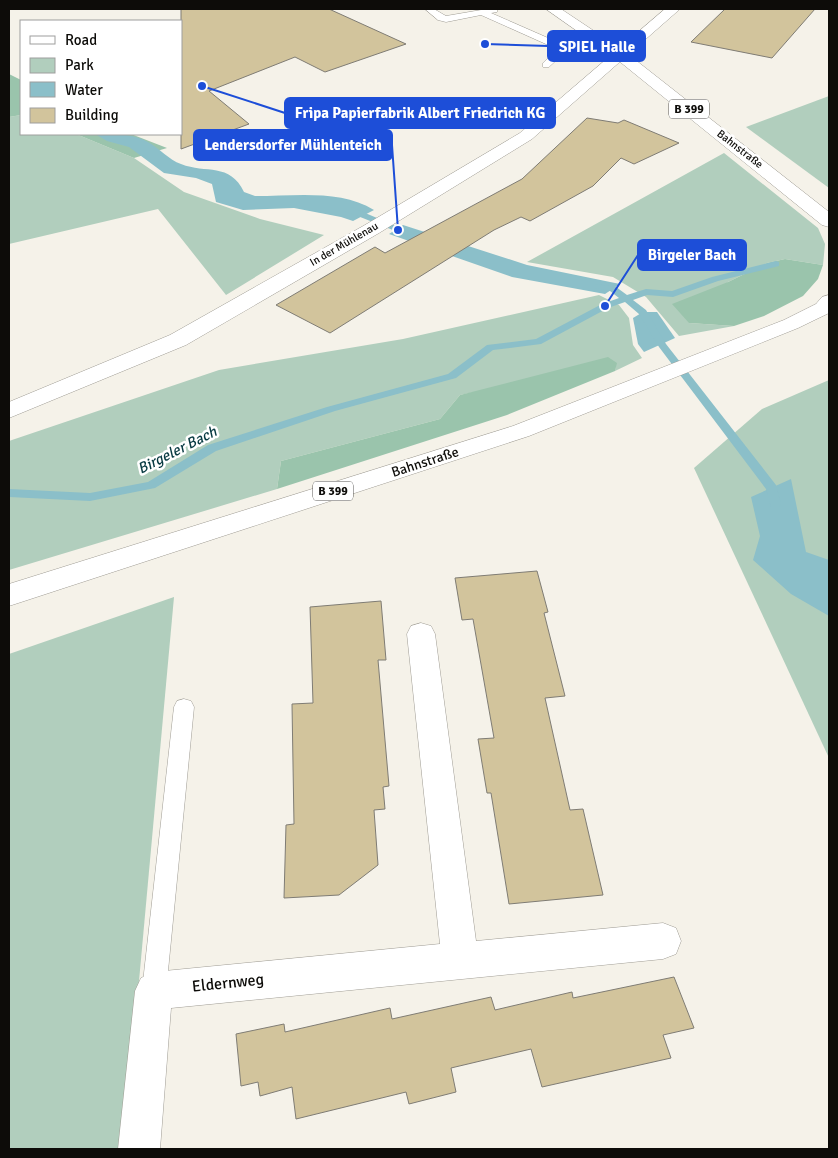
<svg xmlns="http://www.w3.org/2000/svg" width="838" height="1158" font-family="Signika,sans-serif">
	<style>
		.green { fill: #b1cebd }
		.forest { fill: #9ac4ac }
		.water { fill: #8bbfc9 }
		.lines { fill: none; stroke-linecap: round; stroke-linejoin: round }
		.stream { fill: #8bbfc9; fill-rule: evenodd }
		.building { fill: #d2c49c; stroke: #7f7c74 }
		.service-casing { stroke: #9f9c94; stroke-width: 1 }
		.minor-casing { stroke: #9f9c94; stroke-width: 1 }
		.primary-casing { stroke: #9f9c94; stroke-width: 1 }
		.service { fill: #fff; fill-rule: evenodd }
		.minor { fill: #fff; fill-rule: evenodd }
		.primary { fill: #fff; fill-rule: evenodd }
		.labels { text-anchor: middle; dominant-baseline: central; stroke-width: 5; stroke-linejoin: round; paint-order: stroke }
		.far-street-label { font-size: 11px; fill: #0d0c09; stroke: #fff }
		.shield { fill: #fff; stroke: #565553; stroke-width: 1 }
		.shield-label { font-size: 12px; font-weight: bold; fill: #0d0c09 }
		.street-label { font-size: 14px; fill: #0d0c09; stroke: #fff }
		.water-label { font-size: 15px; font-style: italic; fill: #083a42; stroke: #fff }
		.near-street-label { font-size: 16px; fill: #0d0c09; stroke: #fff }
		.leader { fill: none; stroke: #1d4ed8; stroke-width: 2 }
		.callout-dot { fill: #1d4ed8; stroke: #fff; stroke-width: 2 }
		.callout { fill: #1d4ed8; stroke: #1d4ed8; stroke-width: 2 }
		.callout-label { font-size: 15px; text-anchor: middle; font-weight: bold; fill: #fff }
	</style>
	<rect width="100%" height="100%" fill="#f5f2e9"/>
	<!-- green -->
	<g class="green">
		<path d="M829 96V188L746 127Z"/>
		<path d="M21 115V134H76L134 158 184 192 260 219 324 235 226 295 158 209 9 244V117Z"/>
		<path d="M724 153 818 228 825 244 823 265 785 259 767 263 728 282 689 323 734 326 679 336 646 297 613 277 527 262Z"/>
		<path d="M599 295 619 305 629 318 633 345 642 358 615 371 616 363 460 395 440 419 281 461 277 489 9 570V441L219 370 403 339Z"/>
		<path d="M829 380V758L694 468 762 409Z"/>
		<path d="M174 597 137 1003 119 1149H9V654Z"/>
	</g>
	<!-- forest -->
	<g class="forest">
		<path d="M9 74 21 80V115L9 117Z"/>
		<path d="M76 134H131L167 148 134 158Z"/>
		<path d="M785 259 823 265 818 279 803 296 764 316 734 326 689 323 672 304 728 282 767 263Z"/>
		<path d="M608 357 617 363 615 371 507 415 277 489 281 461 440 419 460 395Z"/>
	</g>
	<!-- water -->
	<g class="water">
		<path d="M95 134C114 134 132 133 148 142 159 148 169 160 181 164 206 174 230 162 244 192L255 196C294 196 341 189 374 210L353 221 341 217 294 208 243 210 216 202 212 184 196 178 164 173 129 147 107 141Z"/>
		<path d="M403 225 527 265 620 284 605 294 512 277 389 234Z"/>
		<path d="M643 312H657L675 338 644 352 638 344 633 318Z"/>
		<path d="M791 479 806 552 829 560V616L791 594 753 560 760 536 751 497Z"/>
	</g>
	<g class="lines">
		<!-- stream -->
		<g class="stream">
			<path d="M345 207H351L415 234 408 236 345 211Z"/>
			<path d="M776 261 779 262V266L718 281 673 297 647 295 633 300 646 310 666 344 776 485 781 504 779 507H771L766 489 659 347 639 314 625 302 608 308 541 344 493 350 456 378 335 411 216 451 155 488 90 501 9 497V489L90 493 148 482 208 445 327 407 448 374 487 345 536 339 602 304 619 298 610 291 595 288V284L616 287 627 295 646 289 672 291 712 277Z"/>
		</g>
	</g>
	<!-- building -->
	<g class="building">
		<path d="M181 9H329L406 44 325 72 295 57 209 91 249 124 181 149Z"/>
		<path d="M725 9H815L772 58 691 42Z"/>
		<path d="M587 118 618 123 624 120 679 143 634 164 621 158 593 186 530 221 521 217 494 230 330 333 276 305 375 247 385 253 522 179Z"/>
		<path d="M537 571 548 612 544 613 565 696 545 698 570 810 583 809 603 895 509 904 491 793H487L478 739 494 738 473 619 462 620 455 578Z"/>
		<path d="M381 601 386 660H378L389 786 383 787 385 809 374 810 378 865 339 895 284 898 286 825 294 824 292 704 313 703 310 607Z"/>
		<path d="M674 977 694 1028 663 1035 671 1058 542 1087 531 1049 451 1068 456 1092 409 1104 406 1092 296 1119 292 1087 260 1096 258 1082 241 1086 236 1034 284 1024 285 1032 390 1008 392 1019 491 997 495 1010 572 992 573 998Z"/>
	</g>
	<g class="lines">
		<!-- service casing -->
		<g class="service-casing">
			<g id="service">
				<path d="M425 9H434L446 16 487 9H497V12L491 13 564 45 567 50 549 67H543V63L557 49 481 15 446 22 438 20Z"/>
				<path d="M184 699 191 701 194 707 166 991 162 999 154 1003 146 999 142 991 174 707 177 701Z"/>
			</g>
		</g>
		<!-- minor casing -->
		<g class="minor-casing">
			<g id="minor">
				<path d="M665 9H680L532 139 379 233 186 345 9 418V402L170 335 365 225 520 133Z"/>
				<path d="M421 623 431 626 435 634 476 941 663 923 676 928 681 941 676 954 663 959 171 1008 160 1149H118L135 991 141 978 154 972 440 944 407 634 411 626Z"/>
			</g>
		</g>
		<!-- primary casing -->
		<g class="primary-casing">
			<g id="primary">
				<path d="M546 9H561L624 51 829 212V227L822 225 614 57Z"/>
				<path d="M829 295V313L798 328 529 436 9 606V584L513 426 784 320 816 304 822 297Z"/>
			</g>
		</g>
		<!-- service -->
		<use href="#service" class="service"/>
		<!-- minor -->
		<use href="#minor" class="minor"/>
		<!-- primary -->
		<use href="#primary" class="primary"/>
	</g>
	<g class="labels">
		<!-- far-street labels -->
		<g class="far-street-label">
			<text transform="translate(740 149) rotate(38)">Bahnstraße</text>
			<text transform="translate(344 244) rotate(-30)">In der Mühlenau</text>
		</g>
		<!-- shield labels -->
		<g class="shield">
			<rect x="669" y="99.5" width="40" height="19" rx="4"/>
			<rect x="313" y="481.5" width="40" height="19" rx="4"/>
		</g>
		<g class="shield-label">
			<text x="689" y="109">B 399</text>
			<text x="333" y="491">B 399</text>
		</g>
		<!-- street labels -->
		<g class="street-label">
			<text transform="translate(425 462) rotate(-18)">Bahnstraße</text>
		</g>
		<!-- water labels -->
		<g class="water-label">
			<text transform="translate(177 450) rotate(-27)">Birgeler Bach</text>
		</g>
		<!-- near-street labels -->
		<g class="near-street-label">
			<text transform="translate(228 983) rotate(-6)">Eldernweg</text>
		</g>
	</g>
	<!-- callouts -->
	<path class="leader" d="M485 44L548 46M202 86L285 113M398 230L392 145M605 306L638 255"/>
	<g class="callout-dot">
		<circle cx="485" cy="44" r="5"/>
		<circle cx="202" cy="86" r="5"/>
		<circle cx="398" cy="230" r="5"/>
		<circle cx="605" cy="306" r="5"/>
	</g>
	<g class="callout">
		<rect x="548" y="31" width="97" height="30" rx="5"/>
		<rect x="285" y="98" width="270" height="30" rx="5"/>
		<rect x="194" y="130" width="198" height="30" rx="5"/>
		<rect x="638" y="240" width="108" height="30" rx="5"/>
	</g>
	<g class="callout-label">
		<text x="597" y="52">SPIEL Halle</text>
		<text x="420" y="118">Fripa Papierfabrik Albert Friedrich KG</text>
		<text x="293" y="150">Lendersdorfer Mühlenteich</text>
		<text x="692" y="260">Birgeler Bach</text>
	</g>
	<!-- border -->
	<rect width="838" height="1158" fill="none" stroke="#0d0c09" stroke-width="20"/>
	<!-- legend -->
	<rect x="20" y="20" width="162" height="115" fill="#ffffff" stroke="#9e9e9d"/>
	<rect x="30" y="36" width="25" height="8" fill="#ffffff" stroke="#9e9e9d"/>
	<text x="65" y="45" font-size="15" fill="#0d0c09">Road</text>
	<rect x="30" y="58" width="25" height="15" fill="#b1cebd" stroke="#9e9e9d"/>
	<text x="65" y="70" font-size="15" fill="#0d0c09">Park</text>
	<rect x="30" y="82" width="25" height="15" fill="#8bbfc9" stroke="#9e9e9d"/>
	<text x="65" y="95" font-size="15" fill="#0d0c09">Water</text>
	<rect x="30" y="108" width="25" height="15" fill="#d2c49c" stroke="#9e9e9d"/>
	<text x="65" y="120" font-size="15" fill="#0d0c09">Building</text>
</svg>
